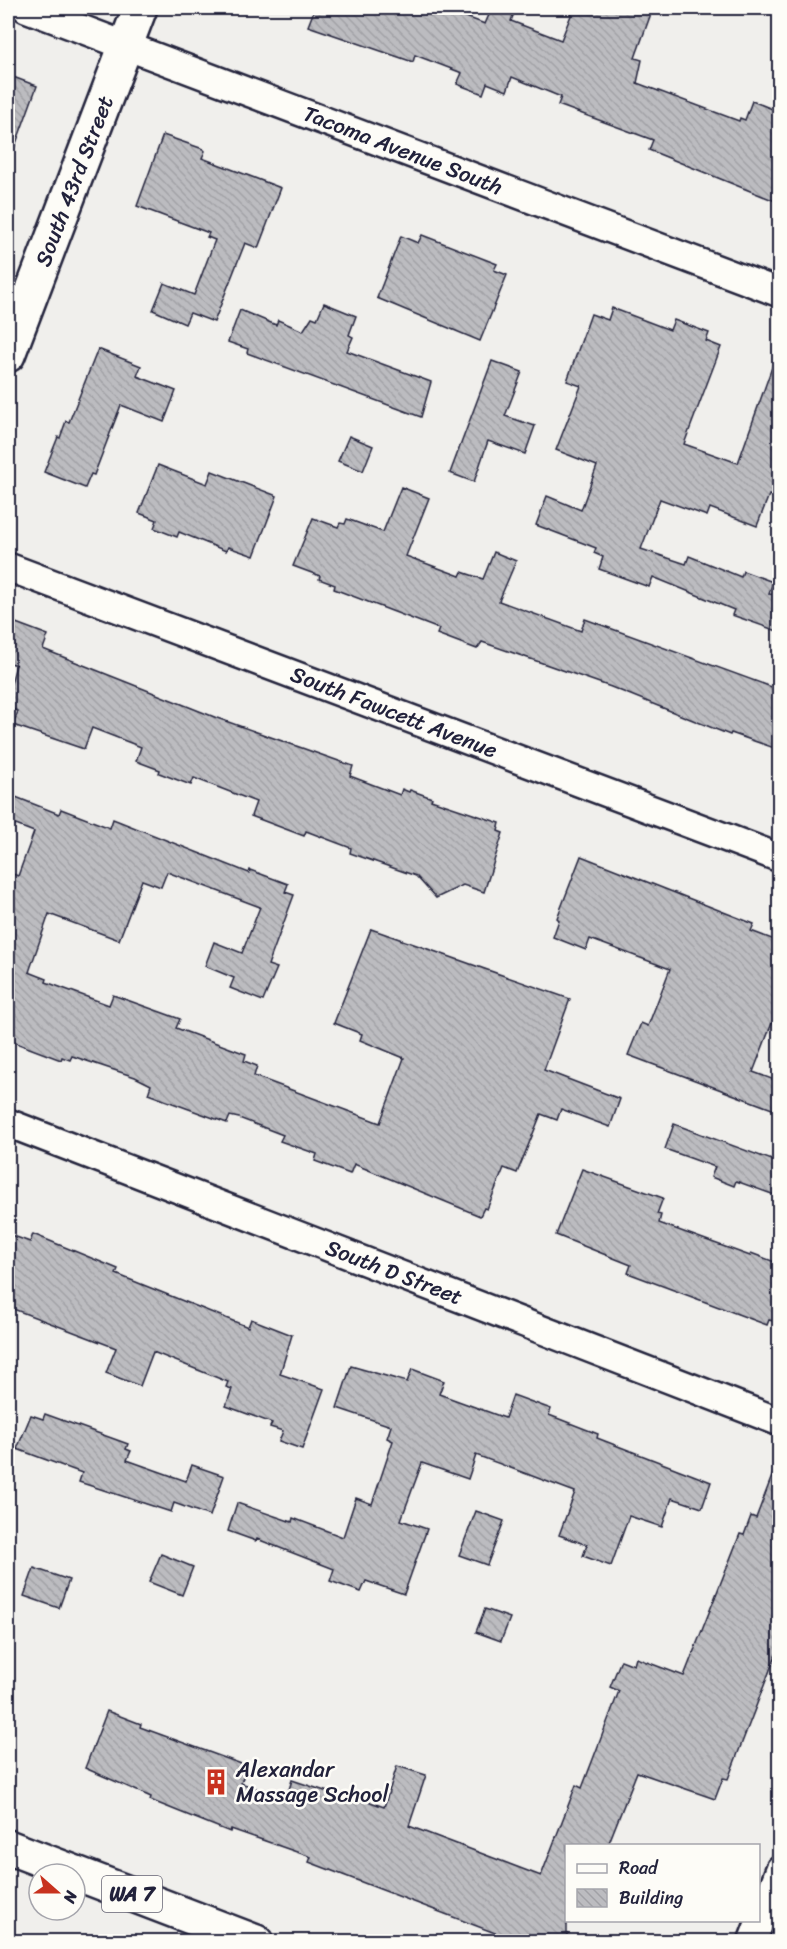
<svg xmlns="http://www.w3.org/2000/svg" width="787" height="1949" font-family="Sriracha,sans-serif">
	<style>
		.building { fill: url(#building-back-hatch); stroke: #22223b; stroke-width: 1.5 }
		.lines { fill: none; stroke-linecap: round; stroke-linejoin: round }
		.street-casing { stroke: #22223b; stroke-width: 32 }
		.secondary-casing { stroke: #22223b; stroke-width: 38 }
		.primary-casing { stroke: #22223b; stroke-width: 38 }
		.street { stroke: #fdfcf7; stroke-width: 27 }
		.secondary { stroke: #fdfcf7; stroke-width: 33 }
		.primary { stroke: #fdfcf7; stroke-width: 33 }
		.labels { text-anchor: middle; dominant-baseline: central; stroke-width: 5; stroke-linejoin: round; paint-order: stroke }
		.shield { fill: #fdfcf7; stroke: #646373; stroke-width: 1.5 }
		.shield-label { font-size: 21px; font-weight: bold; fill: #22223b }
		.street-label { font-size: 22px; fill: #22223b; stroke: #fdfcf7 }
		.poi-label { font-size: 22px; fill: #22223b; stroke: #fdfcf7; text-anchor: start }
	</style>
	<defs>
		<pattern id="building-back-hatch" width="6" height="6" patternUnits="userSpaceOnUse" patternTransform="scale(1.5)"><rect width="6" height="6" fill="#bcbcc0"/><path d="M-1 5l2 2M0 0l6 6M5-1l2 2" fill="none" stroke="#a1a1a6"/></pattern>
	</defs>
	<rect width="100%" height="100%" fill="#f0efec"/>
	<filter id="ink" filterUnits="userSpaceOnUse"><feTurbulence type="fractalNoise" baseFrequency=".0167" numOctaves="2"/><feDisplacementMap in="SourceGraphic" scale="12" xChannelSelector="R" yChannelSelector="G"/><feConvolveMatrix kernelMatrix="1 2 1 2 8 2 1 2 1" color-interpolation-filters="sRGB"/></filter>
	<g filter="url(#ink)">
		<!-- building -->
		<g class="building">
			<path d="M315 8H442L485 24 492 8H516L511 21 561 40 574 8H653L635 58 642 60 637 83 739 121 740 118 745 120 752 101 780 112V203L649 150 653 140 558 105 561 97 512 77 507 91 487 83 483 94 457 84 462 73 415 55 413 62 308 26Z"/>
			<path d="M8 75 37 86 10 160H8Z"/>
			<path d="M163 135 203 149 205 151 202 158 281 188 258 248 245 243 214 322 190 313 185 324 153 310 164 283 194 295 215 240 207 237 209 233 137 206Z"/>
			<path d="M422 235 497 264 494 270 507 275 480 341 377 298 401 236 418 243Z"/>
			<path d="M324 303 356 316 349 335 353 337 347 351 431 382 421 417 247 353 248 349 228 342 240 310 276 325 278 320 303 331 312 317 317 319Z"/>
			<path d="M612 308 670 330 674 320 709 333 706 341 721 347 684 444 738 463 776 356 780 357V499L769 495 757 526 710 508 707 516 660 499 641 549 686 564 689 556 741 577 743 571 773 582 769 594 780 595V632L732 615 734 610 653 577 649 587 599 569 603 557 594 553 596 548 536 525 547 496 581 510 597 466 556 450 581 386 567 381 591 314 608 320Z"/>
			<path d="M98 349 141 366 137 376 176 391 164 422 121 405 94 475 91 474 85 488 44 472 58 437 60 438 66 421 69 422Z"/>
			<path d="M492 361 522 372 505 416 535 426 525 454 488 441 474 482 450 473Z"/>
			<path d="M349 436 373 446 363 471 338 461Z"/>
			<path d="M158 465 207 484 212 471 277 496 254 556 228 547 226 551 179 532 177 537 154 528 157 520 139 513Z"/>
			<path d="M401 487 429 498 406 556 460 576 462 572 483 579 494 552 516 561 499 601 581 631 585 619 780 690V750L731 733 730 735 611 687 482 642 477 649 437 634 439 629 334 589 335 585 319 579 320 576 293 566 313 518 338 527 340 523 345 524 347 519 383 532Z"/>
			<path d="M8 620 48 635 43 649 217 718 353 766 350 776 400 795 402 789 409 792 410 790 432 798 431 800 500 823 498 831 503 833 484 892 463 885 436 898 416 876 350 853 351 848 306 831 304 836 251 816 256 802 194 778 191 785 159 773 160 770 136 761 141 747 92 728 84 749 13 725 18 711 8 708V695L16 665 8 662Z"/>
			<path d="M8 794 59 814 61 809 110 828 113 819 249 873 250 870 288 884 285 892 294 895 268 965 277 968 263 1001 230 988 234 978 205 966 214 942 242 953 260 907 167 872 161 887 142 880 119 940 49 914 29 972 47 979 46 982 109 1005 113 995 180 1019 176 1028 246 1054 244 1061 257 1066 254 1076 380 1123 404 1058 360 1040 362 1034 334 1023 371 929 570 999 544 1070 620 1099 610 1127 561 1109 557 1120 541 1114 517 1173 504 1168 487 1209 484 1208 480 1216 354 1164 350 1174 315 1161 317 1154 280 1141 283 1135 239 1118 230 1116 227 1123 148 1094 151 1085 135 1077 72 1056 70 1060 62 1057 61 1060 8 1040V872L18 876 34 832 8 822Z"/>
			<path d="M581 856 754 924 751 931 780 942V1026L772 1023 753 1072 780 1082V1112L628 1055 641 1023 648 1026 670 969 590 939 586 950 553 937 559 920 557 918Z"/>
			<path d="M674 1124 780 1163V1197L736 1181 734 1186 711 1177 715 1167 665 1149Z"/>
			<path d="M582 1169 663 1198 657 1214 661 1215 659 1223 750 1256 751 1253 780 1264V1304L773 1321 769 1320 767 1325 628 1273 631 1265 556 1235Z"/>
			<path d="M8 1234 30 1242 33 1234 118 1269 116 1274 248 1327 251 1319 292 1335 280 1374 324 1389 302 1449 279 1441 283 1431 270 1427 272 1423 226 1406 232 1389 226 1387 228 1382 153 1352 140 1386 106 1373 116 1348 8 1307Z"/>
			<path d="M351 1366 407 1382 412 1369 444 1381 439 1394 505 1418 513 1395 551 1409 549 1415 598 1434 597 1438 711 1482 702 1508 672 1498 662 1527 629 1516 611 1566 583 1556 587 1545 559 1535 575 1492 476 1455 468 1479 422 1463 401 1520 427 1529 404 1594 366 1581 361 1592 330 1581 334 1569 257 1539 256 1541 228 1531 237 1503 292 1522 293 1518 343 1537 356 1498 372 1504 393 1441 387 1438 391 1426 337 1408Z"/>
			<path d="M45 1414 128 1444 126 1449 131 1451 127 1460 186 1481 192 1465 224 1476 210 1516 174 1503 171 1512 79 1482 82 1473 17 1449 31 1415 43 1419Z"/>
			<path d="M777 1463 780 1644 728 1779 723 1778 715 1799 637 1772 608 1845H567V1941H516L309 1862 311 1857 231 1829 230 1832 150 1800 151 1797 85 1768 107 1711 141 1724 140 1727 247 1766 241 1783 286 1799 292 1780 352 1800 354 1796 384 1807 397 1766 426 1775 409 1826 541 1876 576 1785 582 1788 619 1691 610 1687 621 1660 634 1665 636 1658 684 1676 740 1534 744 1535 751 1516 756 1518Z"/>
			<path d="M476 1511 504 1521 487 1565 459 1555Z"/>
			<path d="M161 1554 193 1567 182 1595 149 1582Z"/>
			<path d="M34 1568 69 1580 59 1608 24 1596Z"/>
			<path d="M485 1609 510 1618 501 1641 476 1632Z"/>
		</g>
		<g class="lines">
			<!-- street casing -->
			<g class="street-casing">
				<g id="street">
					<path d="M26 8 780 293"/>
					<path d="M8 567 780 858"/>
					<path d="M8 1123 780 1422"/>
					<path d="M752 1942 780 1869"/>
				</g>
			</g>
			<!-- secondary casing -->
			<g class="secondary-casing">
				<path id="secondary" d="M8 355 140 8"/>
			</g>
			<!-- primary casing -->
			<g class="primary-casing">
				<path id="primary" d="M8 1847 256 1942"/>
			</g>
			<!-- street -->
			<use href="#street" class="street"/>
			<!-- secondary -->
			<use href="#secondary" class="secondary"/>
			<!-- primary -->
			<use href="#primary" class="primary"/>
		</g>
	</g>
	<!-- icons -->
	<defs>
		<g id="building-bare" transform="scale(2.07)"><path d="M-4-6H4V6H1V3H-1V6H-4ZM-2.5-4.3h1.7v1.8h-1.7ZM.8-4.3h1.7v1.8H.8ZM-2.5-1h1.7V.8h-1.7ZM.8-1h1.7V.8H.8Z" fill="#c8321e" stroke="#fdfcf7" stroke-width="2.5" paint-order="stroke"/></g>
	</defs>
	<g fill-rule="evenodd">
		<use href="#building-bare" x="216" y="1782"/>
	</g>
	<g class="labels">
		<!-- shield labels -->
		<rect class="shield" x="102" y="1876" width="60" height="36" rx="4.5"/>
		<g class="shield-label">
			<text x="132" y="1894">WA 7</text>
		</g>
		<!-- street labels -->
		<g class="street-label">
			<text transform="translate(403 150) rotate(21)">Tacoma Avenue South</text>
			<text transform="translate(74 181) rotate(-69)">South 43rd Street</text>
			<text transform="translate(394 712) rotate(21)">South Fawcett Avenue</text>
			<text transform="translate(394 1272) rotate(21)">South D Street</text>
		</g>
		<!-- poi labels -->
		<g class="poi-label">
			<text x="236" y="1769">Alexandar<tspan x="236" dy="25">Massage School</tspan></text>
		</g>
	</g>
	<!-- margin -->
	<rect width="787" height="1949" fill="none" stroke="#fdfcf7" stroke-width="30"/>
	<rect x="15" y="15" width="757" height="1919" fill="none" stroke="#22223b" stroke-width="2" filter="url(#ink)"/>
	<!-- legend -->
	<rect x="565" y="1844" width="195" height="78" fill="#fdfcf7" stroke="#a5a5ac" stroke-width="1.5"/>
	<rect x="577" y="1864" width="30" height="9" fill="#fdfcf7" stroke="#a5a5ac" stroke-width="1.5"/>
	<text x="619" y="1874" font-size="18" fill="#22223b">Road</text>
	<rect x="577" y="1889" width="30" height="18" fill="url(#building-back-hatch)" stroke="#a5a5ac" stroke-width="1.5"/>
	<text x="619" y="1904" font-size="18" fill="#22223b">Building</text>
	<!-- north arrow -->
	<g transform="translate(57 1892) rotate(111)"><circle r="28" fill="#fdfcf7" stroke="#a5a5ac" stroke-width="1.5"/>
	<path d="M0-4.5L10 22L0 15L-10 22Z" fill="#c8321e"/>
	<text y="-9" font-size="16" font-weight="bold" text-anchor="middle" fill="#22223b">N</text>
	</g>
</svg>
